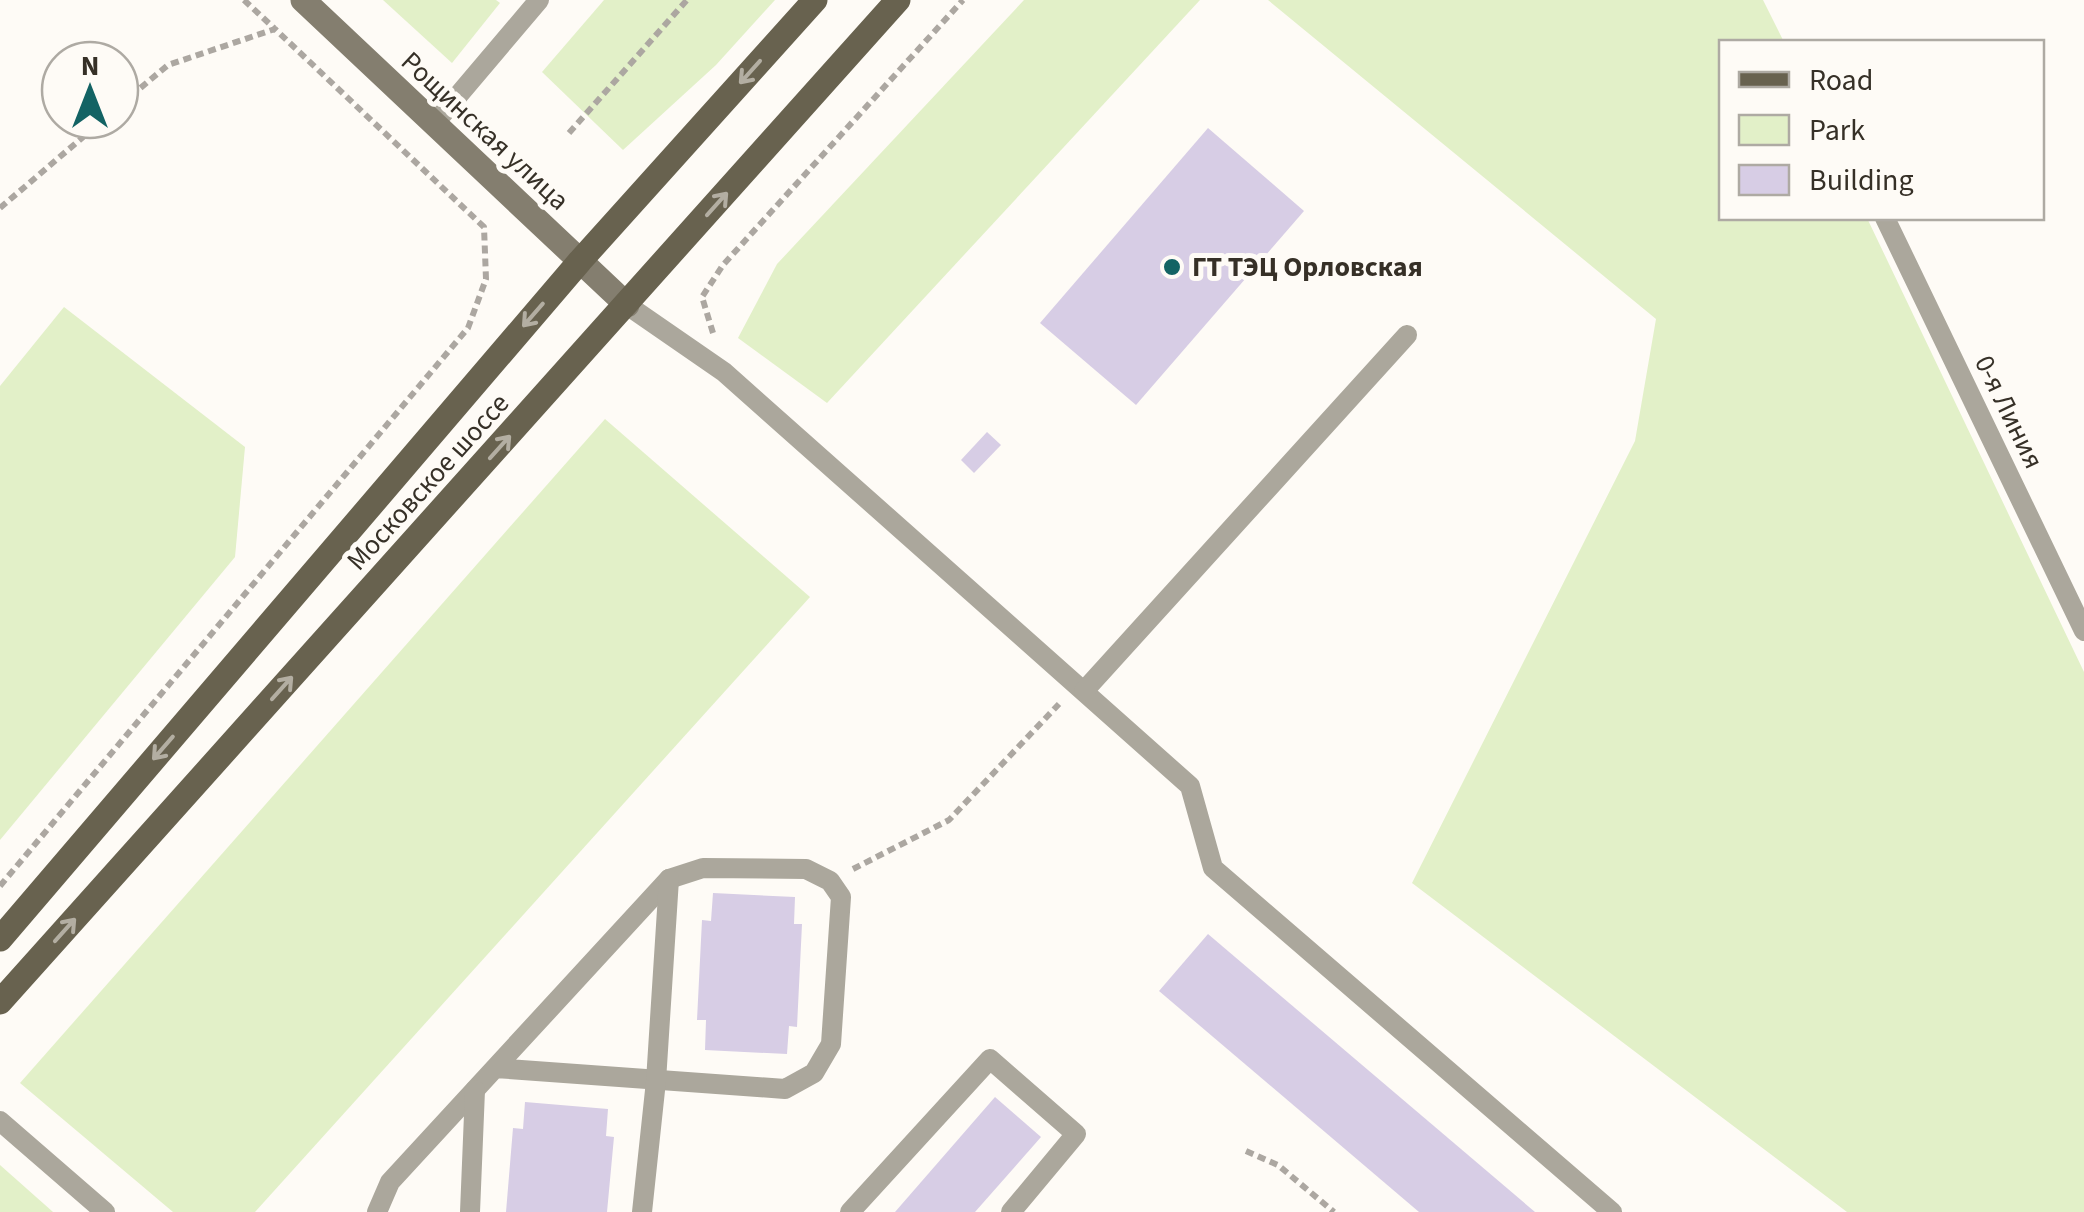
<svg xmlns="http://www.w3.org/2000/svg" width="2084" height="1212" font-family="'Source Sans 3',sans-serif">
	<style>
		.green { fill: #e2f0c8 }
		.building { fill: #d7cde5 }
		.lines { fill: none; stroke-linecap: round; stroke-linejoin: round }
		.path { stroke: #aca7a1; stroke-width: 6; stroke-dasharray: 8 5; stroke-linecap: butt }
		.service { stroke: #aba79c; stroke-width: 20 }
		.secondary { stroke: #847e6f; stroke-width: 25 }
		.primary { stroke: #68624f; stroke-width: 25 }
		.oneway { stroke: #b3aea2 }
		.poi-dot { fill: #136364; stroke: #fefbf6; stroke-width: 4 }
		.labels { text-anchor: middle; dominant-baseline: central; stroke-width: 10; stroke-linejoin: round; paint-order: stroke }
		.street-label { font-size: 28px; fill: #363027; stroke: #fefbf6 }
		.poi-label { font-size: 28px; font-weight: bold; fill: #363027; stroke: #fefbf6; text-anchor: start }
	</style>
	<rect width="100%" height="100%" fill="#fefbf6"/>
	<!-- green -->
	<g class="green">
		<path d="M383 0H496L500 3 452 63Z"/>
		<path d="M604 0H775L716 65 623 150 542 72Z"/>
		<path d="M1024 0H1200L827 403 738 338 777 264Z"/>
		<path d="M1268 0H1763L1784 42H1722V218H1867L2084 672V1212H1847L1412 883 1635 441 1656 319Z"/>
		<path d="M64 307 245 447 235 557 0 840V386Z"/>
		<path d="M605 419 810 597 255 1212H173L20 1083Z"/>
		<path d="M0 1165 53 1212H0Z"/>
	</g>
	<!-- building -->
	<g class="building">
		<path d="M1208 128 1304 211 1136 405 1040 323Z"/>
		<path d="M987 432 1001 445 974 473 961 460Z"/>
		<path d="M713 893 795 897 794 924H802L797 1027 789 1026 787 1054 705 1050 706 1020H697L702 920 711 921Z"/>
		<path d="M1208 934 1535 1212H1419L1159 991Z"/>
		<path d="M995 1097 1041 1137 975 1212H895Z"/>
		<path d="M525 1102 608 1109 606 1136 614 1137 607 1212H506L513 1128 523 1129Z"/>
	</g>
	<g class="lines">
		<!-- path -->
		<g class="path">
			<path d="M244 0 274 28"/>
			<path d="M569 133 687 0"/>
			<path d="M0 208 103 120"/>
			<path d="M713 333 702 297 723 265 963 0"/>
			<path d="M853 869 949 820 1059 704"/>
			<path d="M0 886 468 328 486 279 484 227 275 29 168 65 120 105"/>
			<path d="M1246 1151 1278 1165 1334 1212"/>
		</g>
		<!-- service -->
		<g class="service">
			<path d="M434 124 539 0"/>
			<path d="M1885 218 2084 631"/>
			<path d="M627 305 724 372 1190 786 1213 868 1612 1212"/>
			<path d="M1084 691 1407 335"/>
			<path d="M0 1121 105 1212"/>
			<path d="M377 1212 390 1182 669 879 703 868 806 869 830 881 841 897 831 1044 814 1073 785 1089 495 1068"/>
			<path d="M470 1212 475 1090"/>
			<path d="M642 1212 656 1081 669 879"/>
			<path d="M850 1212 990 1059 1076 1134 1011 1212"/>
		</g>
		<!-- secondary -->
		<path class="secondary" d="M303 0 627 305"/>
		<!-- primary -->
		<g class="primary">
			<path d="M0 939 580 261 815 0"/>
			<path d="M0 1002 898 0"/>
		</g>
	</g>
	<!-- one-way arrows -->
	<defs><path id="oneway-shaft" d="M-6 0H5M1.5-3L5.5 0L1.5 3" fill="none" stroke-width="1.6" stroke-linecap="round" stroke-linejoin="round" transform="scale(2.5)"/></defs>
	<g class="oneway">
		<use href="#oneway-shaft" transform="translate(750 72) rotate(132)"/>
		<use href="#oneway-shaft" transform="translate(717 204) rotate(-48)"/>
		<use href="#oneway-shaft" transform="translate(533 315) rotate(131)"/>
		<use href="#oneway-shaft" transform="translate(500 447) rotate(-48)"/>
		<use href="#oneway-shaft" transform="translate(282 688) rotate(-48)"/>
		<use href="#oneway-shaft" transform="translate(163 748) rotate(131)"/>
		<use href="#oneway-shaft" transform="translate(65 930) rotate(-48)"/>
	</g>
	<!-- markers -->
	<circle class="poi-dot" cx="1172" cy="267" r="10"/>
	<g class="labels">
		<!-- street labels -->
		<g class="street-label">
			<text transform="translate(485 131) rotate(43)">Рощинская улица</text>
			<text transform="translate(2009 412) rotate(64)">0-я Линия</text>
			<text transform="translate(428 482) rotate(-48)">Московское шоссе</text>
		</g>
		<!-- poi labels -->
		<g class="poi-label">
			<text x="1192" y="267">ГТ ТЭЦ Орловская</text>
		</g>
	</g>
	<!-- legend -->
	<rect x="1719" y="40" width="325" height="180" fill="#fefbf6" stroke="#aeaaa3" stroke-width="2.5"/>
	<rect x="1739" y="72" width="50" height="15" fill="#68624f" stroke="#aeaaa3" stroke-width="2.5"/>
	<text x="1809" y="90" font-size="30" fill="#363027">Road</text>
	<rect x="1739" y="115" width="50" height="30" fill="#e2f0c8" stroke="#aeaaa3" stroke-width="2.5"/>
	<text x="1809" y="140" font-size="30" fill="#363027">Park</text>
	<rect x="1739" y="165" width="50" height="30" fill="#d7cde5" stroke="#aeaaa3" stroke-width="2.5"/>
	<text x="1809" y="190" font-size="30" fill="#363027">Building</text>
	<!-- north arrow -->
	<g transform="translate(90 90)"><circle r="48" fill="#fefbf6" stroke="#aeaaa3" stroke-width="2.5"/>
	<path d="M0-8L18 38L0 25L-18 38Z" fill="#136364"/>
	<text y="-15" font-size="28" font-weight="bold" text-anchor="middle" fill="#363027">N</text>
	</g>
</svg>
